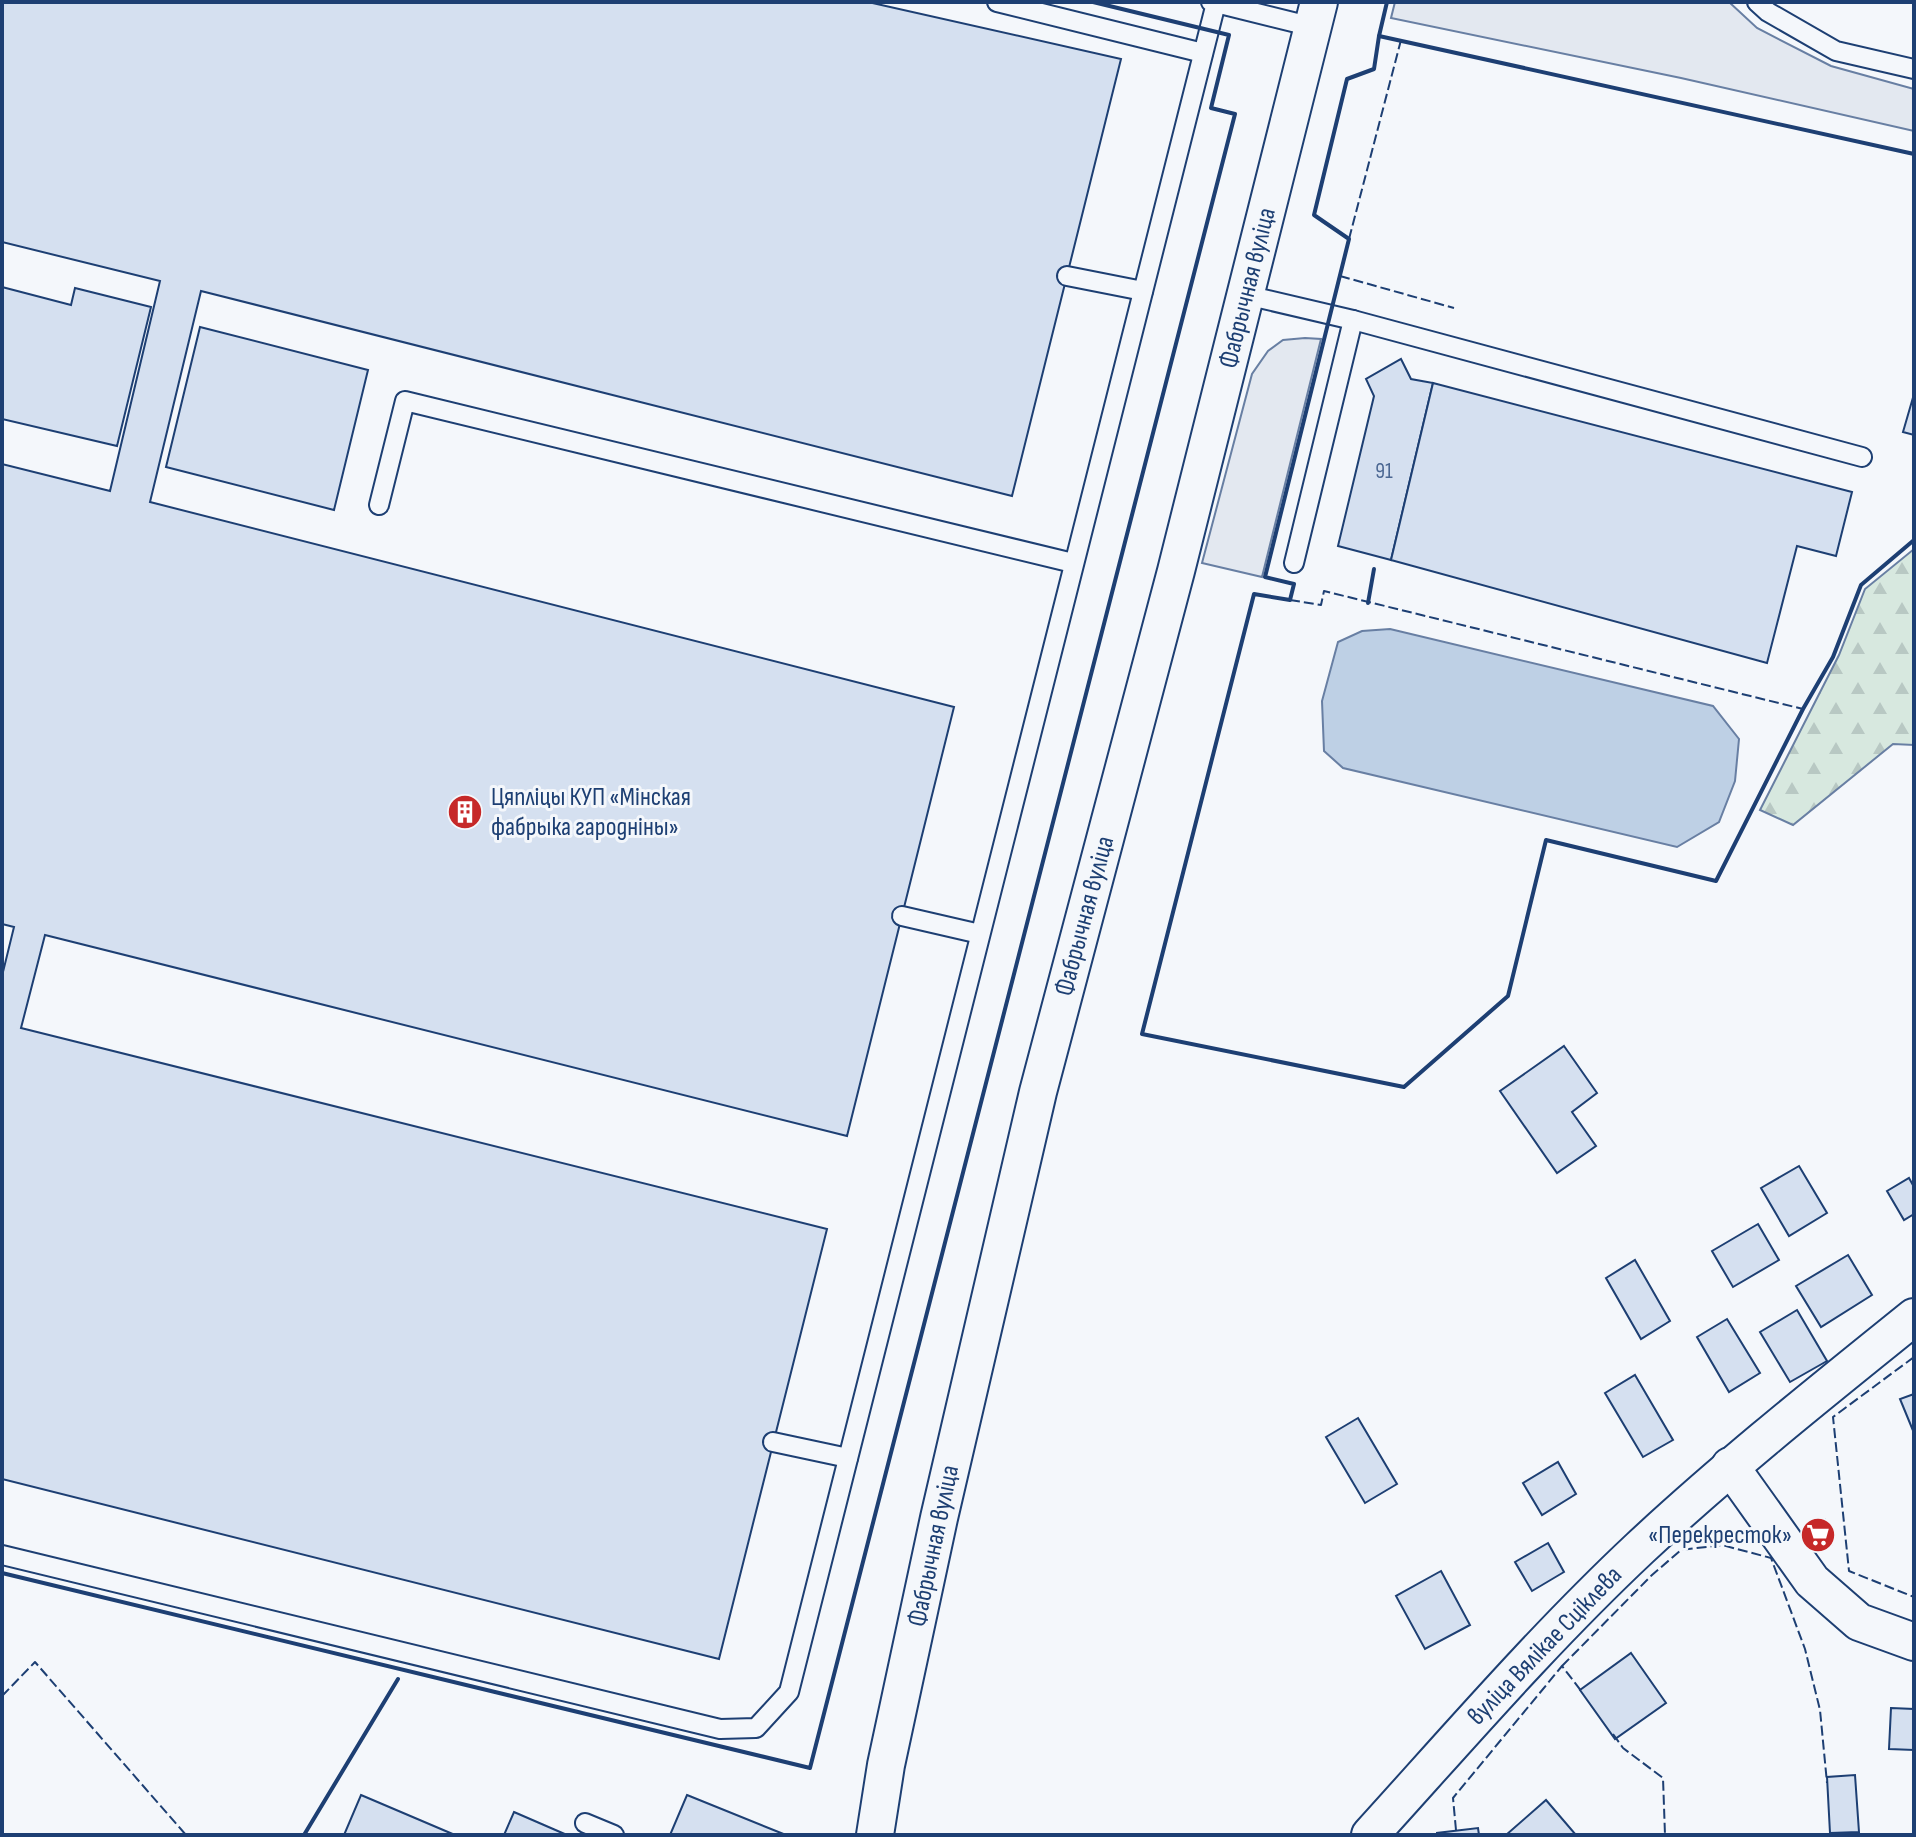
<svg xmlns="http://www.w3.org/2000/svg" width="1916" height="1837" font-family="'Sofia Sans Condensed',sans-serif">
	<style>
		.forest { fill: url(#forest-firs); stroke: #687fa3; stroke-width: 2 }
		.parking { fill: #e3e8f0; stroke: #687fa3; stroke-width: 2 }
		.water { fill: #bed0e5; stroke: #687fa3; stroke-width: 2 }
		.building { fill: #d5e0f0; stroke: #1d3f73; stroke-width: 2 }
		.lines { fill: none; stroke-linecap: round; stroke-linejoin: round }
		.lane-casing { stroke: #1d3f73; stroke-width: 22 }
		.street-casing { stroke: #1d3f73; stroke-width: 40 }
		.lane { stroke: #f4f7fb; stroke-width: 18 }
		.street { stroke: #f4f7fb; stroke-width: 36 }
		.fence { stroke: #1d3f73; stroke-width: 2; stroke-dasharray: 10 4; stroke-linecap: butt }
		.wall { stroke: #1d3f73; stroke-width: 4 }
		.labels { text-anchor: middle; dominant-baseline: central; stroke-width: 6; stroke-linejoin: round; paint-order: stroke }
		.number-label { font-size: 22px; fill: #4b6792 }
		.street-label { font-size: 26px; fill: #1d3f73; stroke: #f4f7fb }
		.poi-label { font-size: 26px; fill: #1d3f73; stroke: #f4f7fb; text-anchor: start }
	</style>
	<defs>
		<pattern id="forest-firs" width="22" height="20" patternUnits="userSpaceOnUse" patternTransform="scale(2)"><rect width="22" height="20" fill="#d7e8df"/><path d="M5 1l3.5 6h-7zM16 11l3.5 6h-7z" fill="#b8c8c3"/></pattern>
	</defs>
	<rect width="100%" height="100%" fill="#f4f7fb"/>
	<!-- forest -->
	<path class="forest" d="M1914 549V745L1893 744 1793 825 1760 810 1839 655 1865 589Z"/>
	<!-- parking -->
	<g class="parking">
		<path d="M1395 2H1729L1757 28 1831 66 1914 89V131L1681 78 1391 18Z"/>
		<path d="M1305 338 1321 339 1262 577 1202 563 1252 374 1268 351 1283 340Z"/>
	</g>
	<!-- water -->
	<path class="water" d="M1390 629 1713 706 1739 739 1735 781 1719 822 1677 847 1343 768 1324 751 1322 701 1338 642 1362 631Z"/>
	<!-- building -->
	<g class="building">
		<path d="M2 2H868L1121 59 1012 496 201 291 150 502 954 707 847 1136 45 935 21 1028 827 1229 719 1659 2 1479V976L14 927 2 924V464L110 491 160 281 2 242Z"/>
		<path d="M2 287 71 305 75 288 151 307 117 446 2 419Z"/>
		<path d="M200 327 368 370 334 510 166 467Z"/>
		<path d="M1401 359 1411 379 1433 383 1391 560 1338 546 1374 396 1366 379Z"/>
		<path d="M1433 383 1852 492 1836 556 1797 546 1767 663 1391 560Z"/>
		<path d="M1914 394V435L1903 432Z"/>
		<path d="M1564 1046 1597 1093 1572 1112 1596 1146 1557 1173 1500 1091Z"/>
		<path d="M1799 1166 1827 1213 1789 1236 1761 1188Z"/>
		<path d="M1909 1178 1914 1187V1214L1904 1220 1887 1191Z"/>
		<path d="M1758 1224 1779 1260 1733 1287 1712 1251Z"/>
		<path d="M1848 1255 1872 1295 1821 1327 1796 1286Z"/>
		<path d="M1635 1260 1670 1321 1641 1339 1606 1278Z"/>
		<path d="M1797 1310 1827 1361 1790 1382 1760 1332Z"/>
		<path d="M1727 1319 1760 1373 1729 1392 1697 1337Z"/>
		<path d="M1635 1375 1673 1440 1643 1457 1605 1393Z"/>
		<path d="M1914 1394V1433L1900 1399Z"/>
		<path d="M1358 1418 1397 1484 1365 1503 1326 1437Z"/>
		<path d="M1558 1462 1576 1494 1542 1515 1523 1483Z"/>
		<path d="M1825 1520 1831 1545 1811 1549 1806 1525Z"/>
		<path d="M1548 1543 1564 1572 1532 1591 1515 1562Z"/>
		<path d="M1441 1571 1470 1625 1425 1649 1396 1596Z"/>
		<path d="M1631 1653 1666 1703 1615 1739 1580 1690Z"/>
		<path d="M1891 1708 1914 1709V1750L1889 1749Z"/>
		<path d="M1855 1775 1859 1832 1830 1833 1827 1777Z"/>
		<path d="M361 1795 455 1835H344Z"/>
		<path d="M687 1795 786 1835H670Z"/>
		<path d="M1546 1800 1576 1835H1506Z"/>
		<path d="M514 1812 567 1835H504Z"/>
		<path d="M1478 1828 1479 1835H1437V1833Z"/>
	</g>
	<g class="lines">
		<!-- lane casing -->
		<g class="lane-casing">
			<g id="lane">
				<path d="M997 2 1203 53"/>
				<path d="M1757 2 1768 12 1836 51 1914 69"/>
				<path d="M1216 3 1313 27"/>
				<path d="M1067 276 1143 291"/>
				<path d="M1246 295 1353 320 1862 457"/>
				<path d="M379 505 405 401 1073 563"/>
				<path d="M1294 563 1353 320"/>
				<path d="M902 916 980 934"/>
				<path d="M773 1442 848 1458"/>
				<path d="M2 1555 720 1729 756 1728 789 1692 1216 3 1211 2"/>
				<path d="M585 1823 614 1835"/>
			</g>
		</g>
		<!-- street casing -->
		<g class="street-casing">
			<g id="street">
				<path d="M1730 1466 1812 1581 1859 1622 1914 1642"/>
				<path d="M875 1835 886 1765 939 1518 1038 1092 1176 571 1319 2"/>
				<path d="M1370 1835C1458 1738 1544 1638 1640 1548 1728 1466 1821 1392 1914 1317"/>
			</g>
		</g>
		<!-- lane -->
		<use href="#lane" class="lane"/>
		<!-- street -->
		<use href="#street" class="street"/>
		<!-- fence -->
		<g class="fence">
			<path d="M1349 239 1401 40"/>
			<path d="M1340 276 1454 308"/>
			<path d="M1290 600 1321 605 1324 591 1803 709"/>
			<path d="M1914 1357 1833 1417 1849 1571 1914 1597"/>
			<path d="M1562 1666 1652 1575 1681 1550 1722 1545 1771 1558 1805 1649 1820 1710 1827 1783"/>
			<path d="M2 1696 35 1662 186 1835"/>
			<path d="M1613 1734 1623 1748 1663 1778 1665 1835"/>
			<path d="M1456 1830 1453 1798 1562 1666 1582 1692"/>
		</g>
		<!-- wall -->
		<g class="wall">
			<path d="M1379 36 1387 2"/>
			<path d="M1914 154 1379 36 1374 69 1347 79 1314 215 1349 239 1265 577 1294 584 1290 600 1254 594 1142 1034 1404 1087 1508 996 1546 840 1716 881 1803 709 1833 657 1861 585 1914 540"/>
			<path d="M1368 603 1374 569"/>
			<path d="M2 1573 810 1768 1235 114 1211 108 1229 35 1093 2"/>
			<path d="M304 1835 398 1679"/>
		</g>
	</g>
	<!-- icons -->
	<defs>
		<g id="building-disc" transform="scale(1.8)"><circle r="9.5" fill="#c62828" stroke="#f4f7fb"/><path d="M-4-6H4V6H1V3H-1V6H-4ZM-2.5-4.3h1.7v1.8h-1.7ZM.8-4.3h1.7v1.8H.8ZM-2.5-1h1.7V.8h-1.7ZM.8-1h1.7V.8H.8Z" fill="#fff"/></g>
		<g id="supermarket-disc" transform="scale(1.8)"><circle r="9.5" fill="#c62828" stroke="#f4f7fb"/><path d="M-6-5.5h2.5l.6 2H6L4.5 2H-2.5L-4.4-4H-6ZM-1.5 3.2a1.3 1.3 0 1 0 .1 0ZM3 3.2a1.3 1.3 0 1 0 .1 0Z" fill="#fff"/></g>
	</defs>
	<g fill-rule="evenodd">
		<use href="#building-disc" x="465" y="812"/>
		<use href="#supermarket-disc" x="1818" y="1535"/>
	</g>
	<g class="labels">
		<!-- number labels -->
		<g class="number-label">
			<text x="1384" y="471">91</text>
		</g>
		<!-- street labels -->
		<g class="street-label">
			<text transform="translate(1248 288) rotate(-76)">Фабрычная вуліца</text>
			<text transform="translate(1085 916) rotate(-75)">Фабрычная вуліца</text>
			<text transform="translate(934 1546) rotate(-78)">Фабрычная вуліца</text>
			<text transform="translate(1545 1646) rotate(-46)">вуліца Вялікае Сціклева</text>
		</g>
		<!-- poi labels -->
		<g class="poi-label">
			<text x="491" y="797">Цяпліцы КУП «Мінская<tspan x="491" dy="30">фабрыка гародніны»</tspan></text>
			<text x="1792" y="1535" text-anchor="end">«Перекресток»</text>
		</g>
	</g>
	<!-- border -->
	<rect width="1916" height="1837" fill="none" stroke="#1d3f73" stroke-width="8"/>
</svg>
